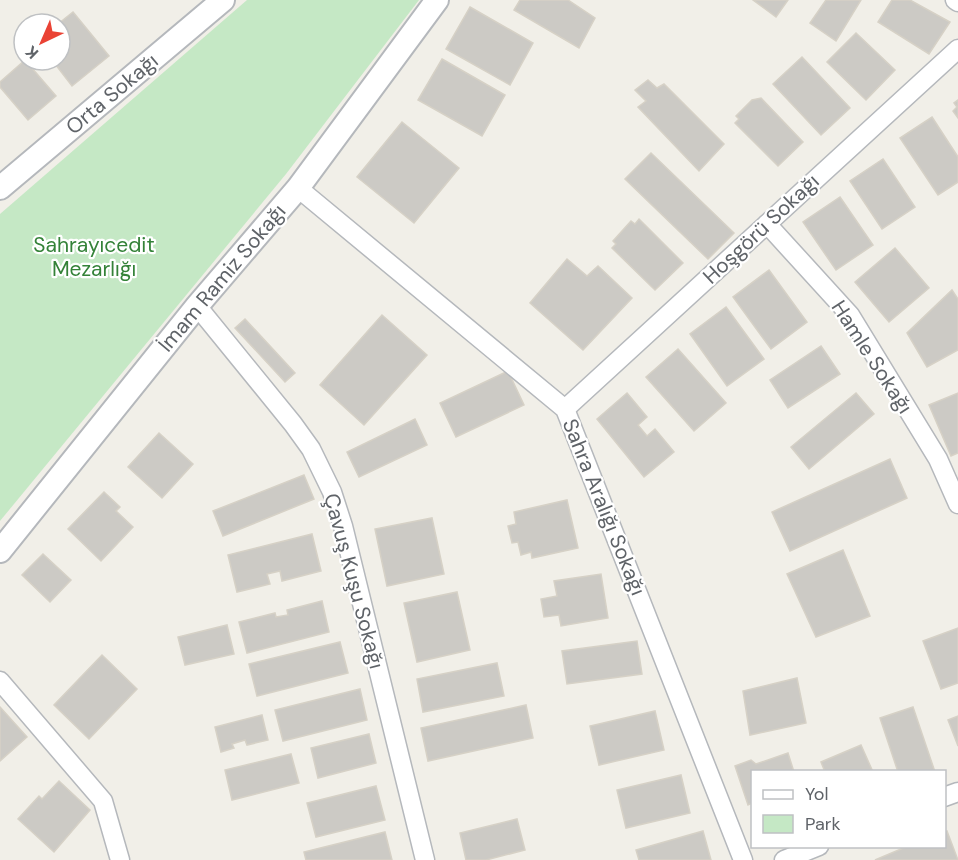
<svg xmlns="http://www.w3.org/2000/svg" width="958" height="860" font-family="'DM Sans',sans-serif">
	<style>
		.green { fill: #c5e8c5 }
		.building { fill: #cccac5; stroke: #d6d1c6; stroke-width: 1.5 }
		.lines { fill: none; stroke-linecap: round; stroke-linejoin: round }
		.minor-casing { stroke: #b5b8bc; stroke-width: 21 }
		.tertiary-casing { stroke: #b5b8bc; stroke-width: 26 }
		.minor { stroke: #fff; stroke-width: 18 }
		.tertiary { stroke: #fff; stroke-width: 22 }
		.labels { text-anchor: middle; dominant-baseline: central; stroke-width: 4.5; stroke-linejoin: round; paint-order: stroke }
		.street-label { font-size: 21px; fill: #5f6368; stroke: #fff }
		.park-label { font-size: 21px; fill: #348238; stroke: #fff }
	</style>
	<rect width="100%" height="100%" fill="#f1efe8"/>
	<!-- green -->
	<path class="green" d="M247 0H419L286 174 0 521V214Z"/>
	<!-- building -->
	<g class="building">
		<path d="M520 0H568L595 18 579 48 514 10Z"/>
		<path d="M753 0H788L776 17Z"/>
		<path d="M826 0H861L836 41 810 23Z"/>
		<path d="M892 0H910L950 22 929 54 878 22Z"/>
		<path d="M470 7 533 43 510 85 446 49Z"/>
		<path d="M73 12 109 56 72 86 52 60H60V24H58Z"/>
		<path d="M856 33 895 70 866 100 827 62Z"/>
		<path d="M802 57 850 108 821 135 773 84Z"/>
		<path d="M442 59 505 95 482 136 418 100Z"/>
		<path d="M25 60 56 96 28 120 0 87V82Z"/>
		<path d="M648 80 657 88 664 84 724 144 699 171 638 107 646 101 635 90Z"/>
		<path d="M761 98 803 142 778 166 735 123 739 119 736 116 752 100Z"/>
		<path d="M958 100V118L953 111 957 107 954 103Z"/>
		<path d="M932 117 958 157V182L938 195 900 138Z"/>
		<path d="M402 122 459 168 414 223 357 177Z"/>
		<path d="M651 153 734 233 708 259 625 179Z"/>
		<path d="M883 159 915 207 882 229 850 181Z"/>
		<path d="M840 197 873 245 836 270 803 222Z"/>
		<path d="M639 219 683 263 655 290 612 248 616 244 613 241 631 221 635 224Z"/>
		<path d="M895 248 929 288 889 322 855 282Z"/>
		<path d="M567 259 587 276 598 266 632 298 583 350 530 303Z"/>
		<path d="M769 270 807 322 771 349 733 297Z"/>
		<path d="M952 290 958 299V350L927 367 907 333Z"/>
		<path d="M726 307 764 359 727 386 690 334Z"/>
		<path d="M382 315 427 355 364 425 320 385Z"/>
		<path d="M245 319 295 373 285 382 235 328Z"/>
		<path d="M821 346 840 374 788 408 770 380Z"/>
		<path d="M678 349 726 403 694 431 646 377Z"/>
		<path d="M508 371 524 405 456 437 440 403Z"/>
		<path d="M627 393 647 417 638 425 647 436 655 429 674 452 644 477 597 419Z"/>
		<path d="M856 393 874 414 809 469 791 447Z"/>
		<path d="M958 393V453L951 456 929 405Z"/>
		<path d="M415 419 427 445 359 477 347 452Z"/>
		<path d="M159 433 193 464 162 498 128 467Z"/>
		<path d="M890 459 907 498 790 551 772 512Z"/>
		<path d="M304 475 314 499 223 536 213 511Z"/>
		<path d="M104 492 120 507 116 511 133 527 101 561 68 529Z"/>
		<path d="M567 500 578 548 532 558 531 552 521 555 518 542 512 543 508 526 516 524 514 512Z"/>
		<path d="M432 518 444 574 387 586 375 529Z"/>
		<path d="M312 534 321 571 282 581 280 571 267 574 270 584 237 592 228 555Z"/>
		<path d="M843 550 870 616 816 637 787 574Z"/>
		<path d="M43 554 71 580 50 602 22 575Z"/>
		<path d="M601 574 608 618 561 626 559 615 544 617 541 599 557 596 554 581Z"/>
		<path d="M457 592 470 650 417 662 404 603Z"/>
		<path d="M322 601 329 632 247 653 239 622 275 613 276 617 288 615 287 610Z"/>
		<path d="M227 625 234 654 185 665 178 637Z"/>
		<path d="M958 628V683L941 689 923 641Z"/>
		<path d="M637 641 642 674 567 684 562 651Z"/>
		<path d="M340 642 348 673 257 696 249 664Z"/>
		<path d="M102 655 137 689 89 739 54 705Z"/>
		<path d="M497 663 504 696 423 712 417 679Z"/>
		<path d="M797 678 806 723 750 735 743 691Z"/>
		<path d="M360 689 367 720 283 741 275 710Z"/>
		<path d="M526 705 533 738 428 761 421 728Z"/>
		<path d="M0 707 27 737 0 761Z"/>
		<path d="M913 707 935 772H898L880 718Z"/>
		<path d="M655 711 664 750 599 765 590 726Z"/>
		<path d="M262 715 268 740 247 745 245 740 232 744 234 748 221 752 215 727Z"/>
		<path d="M958 716V746L948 720Z"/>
		<path d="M369 734 376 763 318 778 311 748Z"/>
		<path d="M861 745 873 772H825L821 762Z"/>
		<path d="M788 753 794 772H752V803L748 805 735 766 751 760 756 764Z"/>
		<path d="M291 754 299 783 232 800 225 770Z"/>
		<path d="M681 775 690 813 626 828 617 790Z"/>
		<path d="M59 781 90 810 54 852 18 819 39 796 42 799Z"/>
		<path d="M376 786 385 820 316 837 307 803Z"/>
		<path d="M517 819 525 850 486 860H466L460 833Z"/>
		<path d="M703 831 711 860H639L636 850Z"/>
		<path d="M947 831 958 860H875L908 846H944V832Z"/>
		<path d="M385 832 392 860H306L304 852Z"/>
	</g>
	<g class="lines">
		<!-- minor casing -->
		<g class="minor-casing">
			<g id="minor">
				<path d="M955 0 958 2"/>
				<path d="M298 188 565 409 743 860"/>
				<path d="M767 224 850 315 938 459 958 504"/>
				<path d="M197 306 293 424 311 449 332 492 343 526 425 860"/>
				<path d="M565 409 958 49"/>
				<path d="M0 681 103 801 120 860"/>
				<path d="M944 797 958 792"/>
				<path d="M784 860 819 846"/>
			</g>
		</g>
		<!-- tertiary casing -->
		<g class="tertiary-casing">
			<g id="tertiary">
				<path d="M0 188 223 0"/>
				<path d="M0 551 197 306 298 188 437 0"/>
			</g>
		</g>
		<!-- minor -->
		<use href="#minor" class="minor"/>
		<!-- tertiary -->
		<use href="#tertiary" class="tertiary"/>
	</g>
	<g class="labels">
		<!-- street labels -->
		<g class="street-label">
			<text transform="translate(112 94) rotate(-40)">Orta Sokağı</text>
			<text transform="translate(761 229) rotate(-43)">Hoşgörü Sokağı</text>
			<text transform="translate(222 278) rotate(-50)">İmam Ramiz Sokağı</text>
			<text transform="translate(872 357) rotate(57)">Hamle Sokağı</text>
			<text transform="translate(604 507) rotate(68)">Sahra Aralığı Sokağı</text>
			<text transform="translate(354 581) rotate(75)">Çavuş Kuşu Sokağı</text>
		</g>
		<!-- park labels -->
		<g class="park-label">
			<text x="94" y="245">Sahrayıcedit<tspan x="94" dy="24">Mezarlığı</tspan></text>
		</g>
	</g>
	<!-- legend -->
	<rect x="751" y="770" width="195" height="78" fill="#ffffff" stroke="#bfc1c3" stroke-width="1.5"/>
	<rect x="763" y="790" width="30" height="9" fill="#ffffff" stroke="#bfc1c3" stroke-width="1.5"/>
	<text x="805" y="800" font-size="18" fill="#5f6368">Yol</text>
	<rect x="763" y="815" width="30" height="18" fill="#c5e8c5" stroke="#bfc1c3" stroke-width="1.5"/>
	<text x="805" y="830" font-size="18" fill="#5f6368">Park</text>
	<!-- north arrow -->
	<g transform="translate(42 42) rotate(224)"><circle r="28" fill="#ffffff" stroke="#bfc1c3" stroke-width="1.5"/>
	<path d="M0-4.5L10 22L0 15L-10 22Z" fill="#ea4335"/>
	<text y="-9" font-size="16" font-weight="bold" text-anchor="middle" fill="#5f6368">K</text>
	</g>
</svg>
